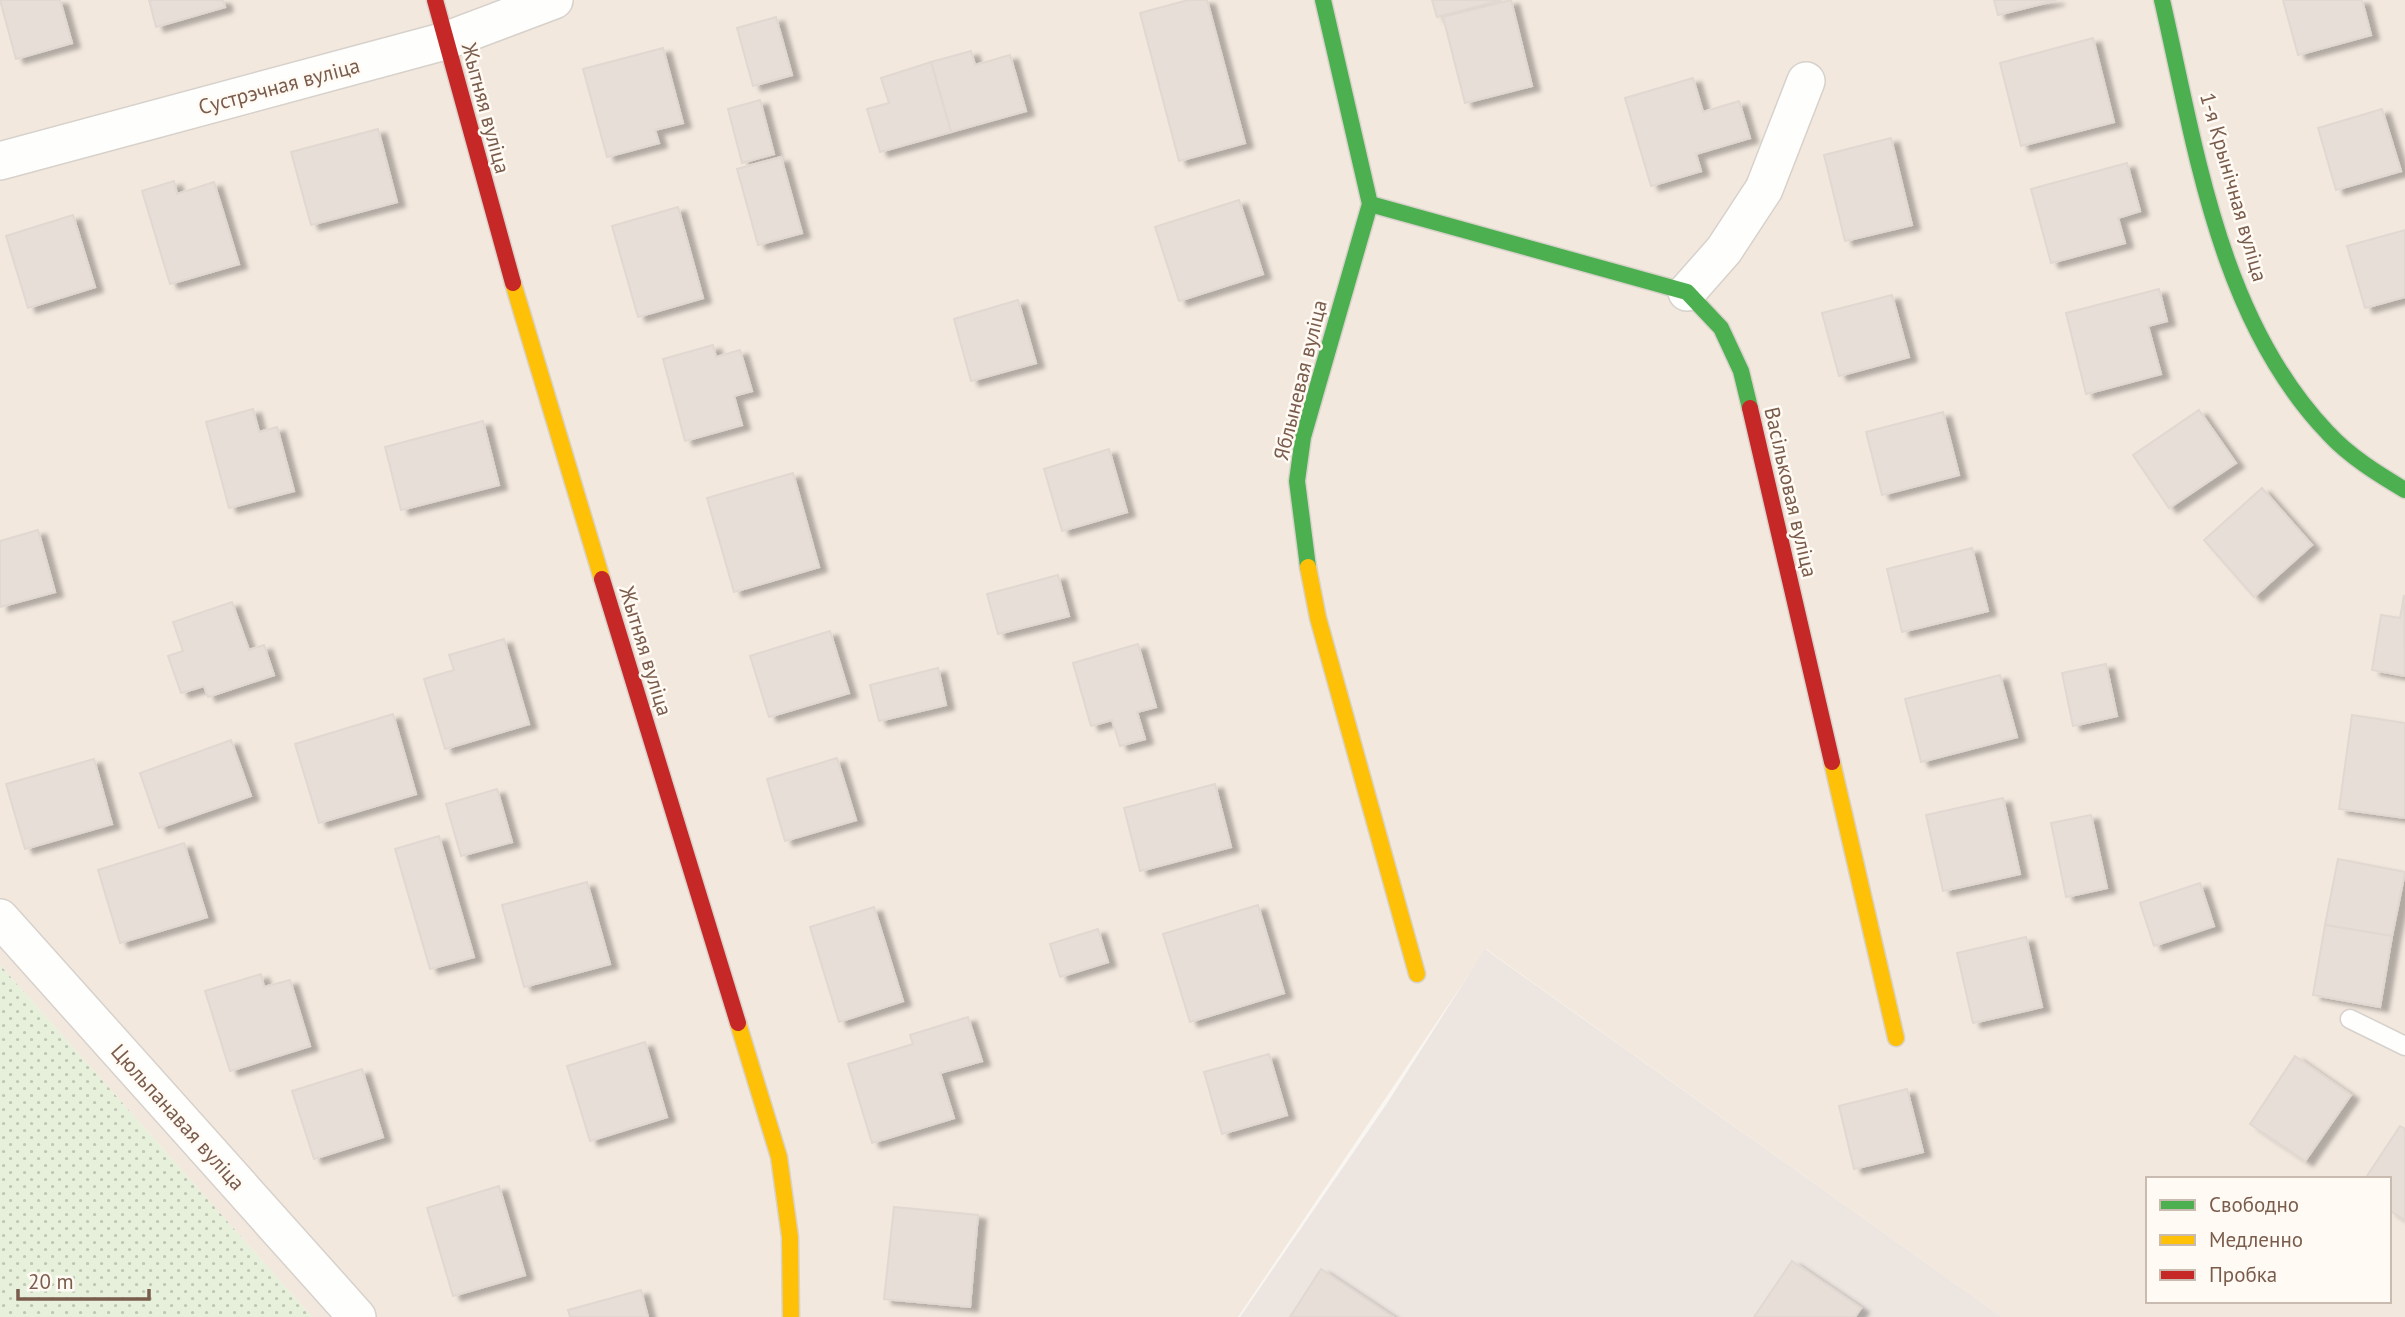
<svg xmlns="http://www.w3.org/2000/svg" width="2405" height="1317" font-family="'PT Sans',sans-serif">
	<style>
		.residential { fill: #f2e8de; fill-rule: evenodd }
		.industrial { fill: #ede5e0 }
		.garden { fill: url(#garden-dots) }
		.building { fill: #e6ded7; stroke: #e2d8d2; stroke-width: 2; filter: url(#shadow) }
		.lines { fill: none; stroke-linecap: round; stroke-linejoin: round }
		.lane-casing { stroke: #d7d1cb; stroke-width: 21 }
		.street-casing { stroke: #d7d1cb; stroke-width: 40 }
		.fast-casing { stroke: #d9d2cb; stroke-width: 19 }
		.slow-casing { stroke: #d9d2cb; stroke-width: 19 }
		.jam-casing { stroke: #d9d2cb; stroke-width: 19 }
		.lane { stroke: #fefefd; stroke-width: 18 }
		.street { stroke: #fefefd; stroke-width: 37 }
		.fast { stroke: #4caf50; stroke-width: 16 }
		.slow { stroke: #ffc107; stroke-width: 16 }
		.jam { stroke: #c62828; stroke-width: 16 }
		.labels { text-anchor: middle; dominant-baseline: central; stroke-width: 5; stroke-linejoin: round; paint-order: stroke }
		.street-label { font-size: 21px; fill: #7a5c4d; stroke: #fffaf3 }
	</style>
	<defs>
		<pattern id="garden-dots" width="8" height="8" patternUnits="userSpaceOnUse" patternTransform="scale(1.75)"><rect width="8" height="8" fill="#e7f0db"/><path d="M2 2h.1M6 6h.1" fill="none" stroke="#c0c6b4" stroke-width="1.8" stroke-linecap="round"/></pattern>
		<filter id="shadow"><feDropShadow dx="8" dy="4.5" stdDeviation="2" flood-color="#0004"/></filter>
	</defs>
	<rect width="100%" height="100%" fill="#f9f5f0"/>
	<!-- residential -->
	<path class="residential" d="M0 0H2405V1317H2002L1486 949 1238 1317H312L0 965ZM2148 1179H2389V1301H2148Z"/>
	<!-- industrial -->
	<path class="industrial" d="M1485 949 2002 1317H1240L1388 1102Z"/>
	<!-- garden -->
	<path class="garden" d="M0 965 312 1317H0Z"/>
	<!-- building -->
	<g class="building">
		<path d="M0 0H60L72 43 16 59Z"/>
		<path d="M149 0H223L225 7 156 27Z"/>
		<path d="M1188 0H1207L1245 143 1179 161 1140 13Z"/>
		<path d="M1432 0H1502L1437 17Z"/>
		<path d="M1511 0 1532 86 1465 103 1443 17Z"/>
		<path d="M1994 0H2057L1998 15Z"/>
		<path d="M2283 0H2362L2371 35 2298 55Z"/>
		<path d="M776 17 792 75 753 86 737 28Z"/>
		<path d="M2093 38 2114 122 2021 146 2000 63Z"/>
		<path d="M663 48 683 123 655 130 659 143 607 157 583 69Z"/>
		<path d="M971 51 975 65 1010 55 1026 111 951 132 931 62Z"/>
		<path d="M931 62 951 132 880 152 867 109 889 103 881 78Z"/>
		<path d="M1693 78 1703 112 1739 101 1750 138 1696 154 1701 171 1651 186 1625 98Z"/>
		<path d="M760 100 774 154 742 163 728 109Z"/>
		<path d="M2382 109 2401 171 2336 190 2318 128Z"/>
		<path d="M378 129 397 202 311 225 291 152Z"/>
		<path d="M1891 138 1912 225 1845 241 1824 155Z"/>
		<path d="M781 157 802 233 758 245 737 169Z"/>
		<path d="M2127 163 2140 211 2118 218 2125 243 2051 263 2031 189Z"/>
		<path d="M174 181 177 194 214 182 239 264 170 284 142 191Z"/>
		<path d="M1239 200 1263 274 1179 301 1155 227Z"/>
		<path d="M678 207 703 298 638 317 612 226Z"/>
		<path d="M73 215 95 287 28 308 6 236Z"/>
		<path d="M2405 230V297L2365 308 2347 246Z"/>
		<path d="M2159 289 2167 321 2148 326 2161 374 2086 394 2066 313Z"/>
		<path d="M1892 295 1909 357 1839 376 1822 313Z"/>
		<path d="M1018 300 1036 363 971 381 954 319Z"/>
		<path d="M713 345 716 357 740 350 752 391 734 396 742 425 685 441 663 359Z"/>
		<path d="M253 409 259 432 277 427 294 491 229 508 206 422Z"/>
		<path d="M2199 410 2236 463 2169 508 2133 455Z"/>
		<path d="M1943 412 1959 475 1882 495 1866 432Z"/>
		<path d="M483 421 499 485 401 510 385 447Z"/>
		<path d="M1109 449 1127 512 1062 531 1044 469Z"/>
		<path d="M793 473 819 567 734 592 707 498Z"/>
		<path d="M2262 488 2312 545 2254 597 2204 540Z"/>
		<path d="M38 530 55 592 0 607V541Z"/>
		<path d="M1972 548 1988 611 1902 632 1887 569Z"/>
		<path d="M1058 575 1069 616 998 634 987 594Z"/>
		<path d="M2404 595 2405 676 2372 670 2381 615 2400 618Z"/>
		<path d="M232 602 249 650 264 645 274 675 208 697 204 686 181 693 168 656 183 651 173 622Z"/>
		<path d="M830 631 849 693 769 717 750 656Z"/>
		<path d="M504 639 529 724 445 749 424 679 454 670 449 655Z"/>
		<path d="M1138 644 1156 707 1137 712 1145 739 1120 746 1112 720 1091 726 1073 663Z"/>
		<path d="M2106 664 2117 716 2073 726 2062 673Z"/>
		<path d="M938 668 946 705 879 721 870 685Z"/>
		<path d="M2000 675 2017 737 1921 762 1905 699Z"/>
		<path d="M393 714 416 794 319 823 295 744Z"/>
		<path d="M2352 715 2405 723V818L2339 809Z"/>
		<path d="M231 740 251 796 159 828 140 773Z"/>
		<path d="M837 758 856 820 785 841 767 779Z"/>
		<path d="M94 759 112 824 25 849 6 784Z"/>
		<path d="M1215 784 1231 847 1140 871 1124 808Z"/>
		<path d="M497 789 512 842 461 856 446 804Z"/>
		<path d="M2003 798 2020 874 1943 891 1926 815Z"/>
		<path d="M2091 815 2107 888 2066 897 2051 823Z"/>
		<path d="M439 836 474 957 430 969 395 849Z"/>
		<path d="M184 843 207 917 120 943 98 870Z"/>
		<path d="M2338 859 2405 872 2392 936 2325 925Z"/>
		<path d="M587 882 610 964 524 987 502 905Z"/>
		<path d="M2200 883 2214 926 2154 946 2140 903Z"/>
		<path d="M1258 905 1284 993 1190 1022 1163 934Z"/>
		<path d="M874 907 903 1001 839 1022 810 927Z"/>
		<path d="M2325 925 2392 936 2380 1007 2313 995Z"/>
		<path d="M1098 929 1108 962 1060 977 1050 944Z"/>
		<path d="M2026 937 2042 1007 1973 1023 1957 953Z"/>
		<path d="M261 974 264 987 290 980 310 1046 230 1071 205 991Z"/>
		<path d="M968 1017 982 1061 940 1073 954 1118 872 1143 848 1064 913 1044 910 1035Z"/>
		<path d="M645 1042 667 1117 590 1141 567 1066Z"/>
		<path d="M1269 1054 1287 1115 1222 1134 1204 1072Z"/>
		<path d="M2295 1056 2351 1095 2305 1161 2250 1124Z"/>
		<path d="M362 1069 383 1137 314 1159 292 1091Z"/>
		<path d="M1907 1089 1923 1152 1854 1169 1839 1106Z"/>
		<path d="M2400 1126 2405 1129V1220L2389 1210V1179H2365Z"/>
		<path d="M499 1186 525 1275 453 1296 427 1208Z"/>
		<path d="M894 1207 978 1215 970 1307 884 1299Z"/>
		<path d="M1792 1261 1861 1308 1855 1317H1754Z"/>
		<path d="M1321 1269 1393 1317H1290Z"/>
		<path d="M641 1290 648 1317H570L568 1310Z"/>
	</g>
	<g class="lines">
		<!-- lane casing -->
		<g class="lane-casing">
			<path id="lane" d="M2350 1019 2405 1046"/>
		</g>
		<!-- street casing -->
		<g class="street-casing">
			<g id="street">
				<path d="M0 161 445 41 554 0"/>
				<path d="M1687 292 1724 250 1764 189 1806 81"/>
				<path d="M0 918 357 1317"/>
			</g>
		</g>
		<!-- fast casing -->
		<g class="fast-casing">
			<g id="fast">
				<path d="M2162 0C2196 148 2219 319 2328 433 2349 456 2378 474 2405 490"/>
				<path d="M1370 204 1687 292 1721 328 1741 371 1750 408"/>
				<path d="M1308 567 1297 481 1303 437 1370 204 1323 0"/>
			</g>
		</g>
		<!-- slow casing -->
		<g class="slow-casing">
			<g id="slow">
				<path d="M513 283 602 579"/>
				<path d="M1308 567 1318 618 1417 974"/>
				<path d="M1832 762 1896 1038"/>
				<path d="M738 1023 779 1157 790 1237 791 1317"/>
			</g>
		</g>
		<!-- jam casing -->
		<g class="jam-casing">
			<g id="jam">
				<path d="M435 0 513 283"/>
				<path d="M1750 408 1832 762"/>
				<path d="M602 579 738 1023"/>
			</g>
		</g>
		<!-- lane -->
		<use href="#lane" class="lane"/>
		<!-- street -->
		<use href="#street" class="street"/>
		<!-- fast -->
		<use href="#fast" class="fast"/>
		<!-- slow -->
		<use href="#slow" class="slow"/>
		<!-- jam -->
		<use href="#jam" class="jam"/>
	</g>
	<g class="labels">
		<!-- street labels -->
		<g class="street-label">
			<text transform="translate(279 86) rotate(-15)">Сустрэчная вуліца</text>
			<text transform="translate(486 108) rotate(75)">Жытняя вуліца</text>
			<text transform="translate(2234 187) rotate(74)">1-я Крынічная вуліца</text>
			<text transform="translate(1300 380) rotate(-76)">Яблыневая вуліца</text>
			<text transform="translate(1791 492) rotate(77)">Васільковая вуліца</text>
			<text transform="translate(646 651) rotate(73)">Жытняя вуліца</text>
			<text transform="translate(178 1117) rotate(48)">Цюльпанавая вуліца</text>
		</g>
	</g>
	<!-- legend -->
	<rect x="2146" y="1177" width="245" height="126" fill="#fffaf3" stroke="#cabbb1" stroke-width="2"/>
	<rect x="2160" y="1200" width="35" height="10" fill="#4caf50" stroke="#cabbb1" stroke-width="2"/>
	<text x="2209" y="1212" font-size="21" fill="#7a5c4d">Свободно</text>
	<rect x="2160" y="1235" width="35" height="10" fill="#ffc107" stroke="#cabbb1" stroke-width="2"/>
	<text x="2209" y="1247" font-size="21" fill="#7a5c4d">Медленно</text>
	<rect x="2160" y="1270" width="35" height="10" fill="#c62828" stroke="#cabbb1" stroke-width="2"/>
	<text x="2209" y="1282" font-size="21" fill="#7a5c4d">Пробка</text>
	<!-- scale -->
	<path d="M18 1289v10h131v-10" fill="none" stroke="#7a5c4d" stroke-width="3.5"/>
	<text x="28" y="1289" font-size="21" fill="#7a5c4d" stroke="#fffaf3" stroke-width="5" paint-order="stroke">20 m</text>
</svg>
